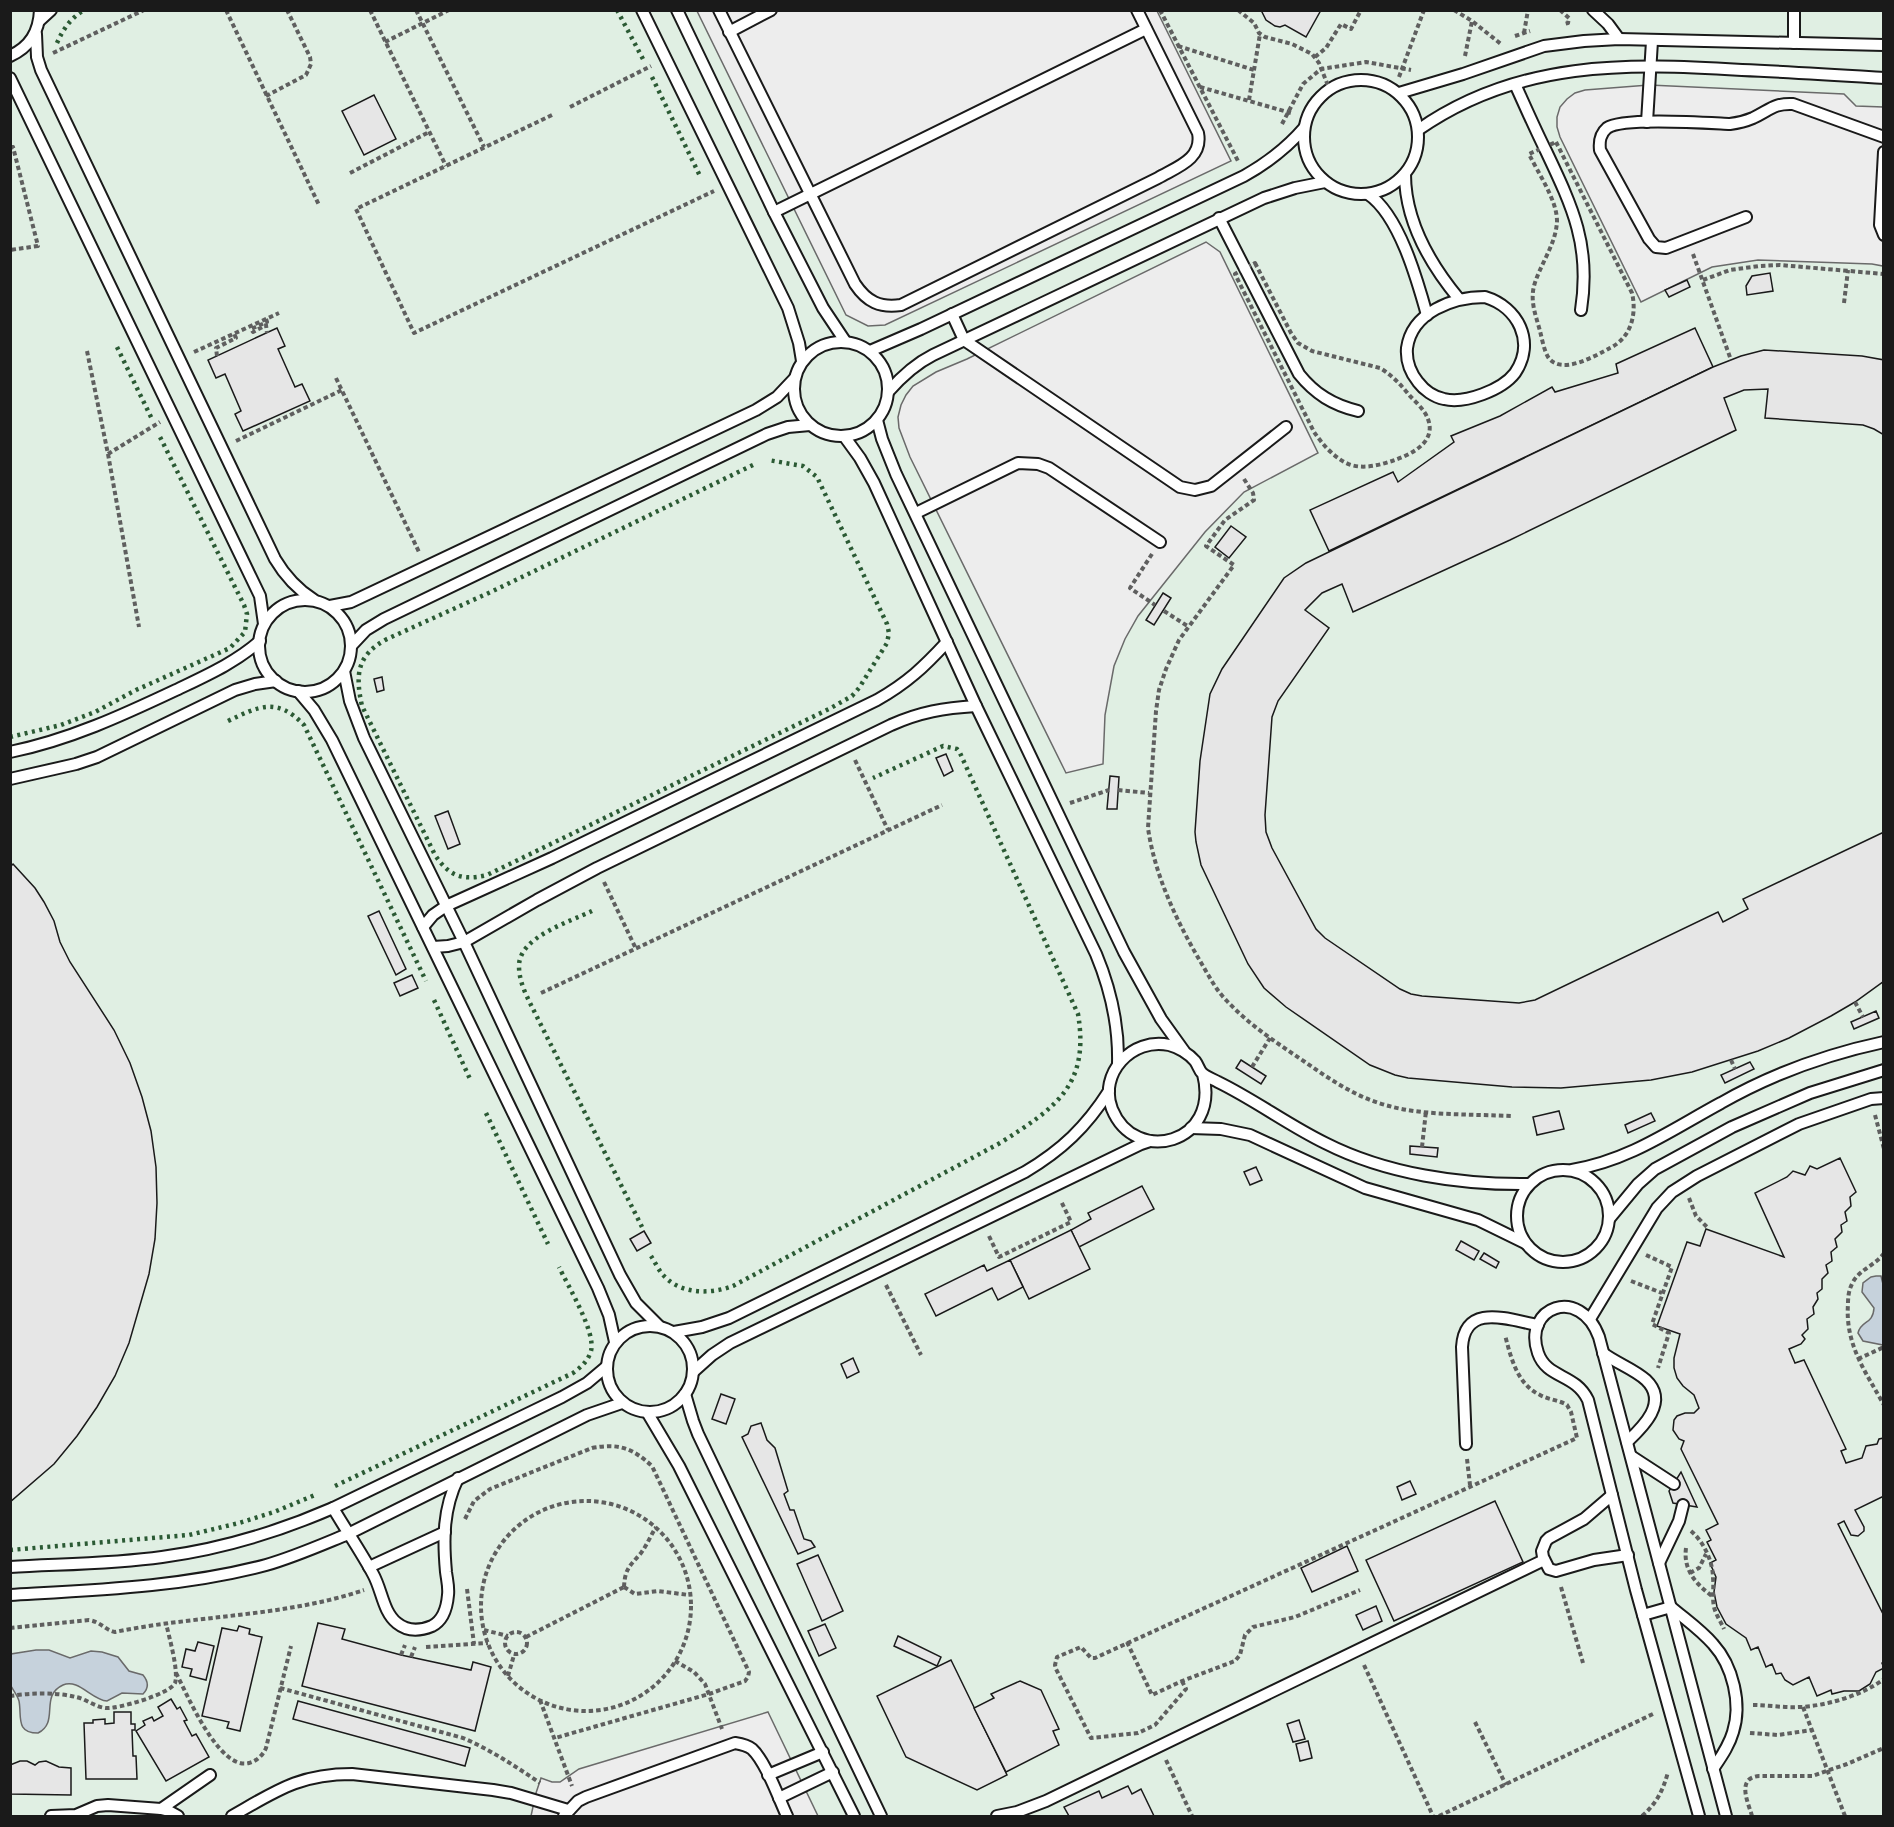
<svg xmlns="http://www.w3.org/2000/svg" width="1894" height="1827" font-family="'Work Sans',sans-serif">
	<style>
		.green { fill: #e0efe3; stroke: #6a6a6a; stroke-width: 1.5 }
		.parking { fill: #ededed; stroke: #6a6a6a; stroke-width: 1.5 }
		.water { fill: #c6d2dc; stroke: #6a6a6a; stroke-width: 1.5 }
		.building { fill: #e6e6e6; stroke: #1a1a1a; stroke-width: 1.5 }
		.lines { fill: none; stroke-linecap: round; stroke-linejoin: round }
		.service-casing { stroke: #1a1a1a; stroke-width: 14 }
		.path { stroke: #5f5f5f; stroke-width: 4; stroke-dasharray: 4.5 3; stroke-linecap: butt }
		.service { stroke: #fff; stroke-width: 10 }
		.hedge { stroke: #2b5a34; stroke-width: 4.5; stroke-dasharray: 3 4.5; stroke-linecap: butt }
	</style>
	<rect width="100%" height="100%" fill="#fff"/>
	<!-- green -->
	<rect class="green" x="11" y="11" width="1872" height="1805"/>
	<!-- parking -->
	<g class="parking">
		<path d="M697 11H1157L1231 161 885 325 868 326 846 315Z"/>
		<path d="M1649 85 1844 94 1856 106 1883 107V266L1872 264 1758 260 1712 267 1641 302 1560 137 1557 127V117L1560 107 1567 99 1575 93 1585 90Z"/>
		<path d="M1206 242 1220 252 1318 453 1244 492 1205 532 1138 616 1125 639 1114 666 1105 715 1103 764 1066 773 910 457 899 428 898 417 901 405 906 395 913 386 936 372 967 359Z"/>
		<path d="M768 1712 818 1816H531L536 1793 541 1778 552 1782H560L579 1769Z"/>
	</g>
	<!-- water -->
	<g class="water">
		<path d="M1876 1276H1881L1883 1284V1345L1863 1341 1858 1333C1861 1320 1873 1325 1874 1308L1862 1292 1863 1283 1871 1277Z"/>
		<path d="M36 1650H49L70 1658 91 1651 102 1652 118 1657 129 1671 143 1675C148 1681 149 1688 143 1694L122 1693 107 1701C92 1700 78 1678 63 1685 39 1696 60 1722 38 1733 15 1733 22 1716 19 1701 17 1694 12 1689 10 1684 9 1675 10 1664 11 1654Z"/>
	</g>
	<!-- building -->
	<g class="building">
		<path d="M1261 10H1321L1306 37 1285 25 1280 27 1275 26 1266 20Z"/>
		<path d="M374 95 396 139 364 155 342 111Z"/>
		<path d="M1770 273 1773 291 1747 295 1746 286 1752 276Z"/>
		<path d="M1687 280 1690 287 1669 297 1665 290Z"/>
		<path d="M277 328 285 346 278 349 295 387 302 384 310 401 243 431 235 414 241 411 225 374 216 378 208 360Z"/>
		<path d="M1695 328 1713 367 1329 551 1310 510 1393 472 1398 482 1454 442 1451 436 1500 416 1552 387 1555 392 1618 373 1616 364Z"/>
		<path d="M1764 350 1862 356 1884 360V435L1874 429 1863 425 1765 418 1768 389 1744 390 1724 398 1736 430 1510 540 1353 612 1342 584 1322 593 1305 610 1329 628 1278 701 1272 717 1265 815 1266 832 1272 848 1316 929 1325 938 1400 989 1411 994 1422 996 1519 1003 1535 1000 1718 912 1723 922 1748 909 1743 899 1884 832V981L1855 1002 1831 1016 1789 1038 1758 1051 1692 1072 1651 1080 1561 1088 1512 1087 1408 1078 1395 1075 1370 1065 1286 1007 1264 988 1248 964 1201 865 1196 842 1195 832 1200 761 1210 694 1222 669 1284 578 1306 563 1713 367 1741 356Z"/>
		<path d="M1231 526 1246 537 1229 558 1215 547Z"/>
		<path d="M1163 593 1171 598 1154 625 1146 620Z"/>
		<path d="M382 677 384 690 377 692 374 679Z"/>
		<path d="M946 754 953 771 944 776 936 758Z"/>
		<path d="M1110 776 1119 777 1117 809H1107Z"/>
		<path d="M448 811 460 844 448 849 435 816Z"/>
		<path d="M13 864 35 888 44 902 54 921 60 942 70 962 114 1030 130 1063 142 1097 151 1131 156 1167 157 1203 155 1239 149 1274 129 1343 115 1376 97 1407 77 1436 54 1464 10 1502V867Z"/>
		<path d="M379 911 406 969 396 975 368 916Z"/>
		<path d="M412 975 418 988 400 996 394 983Z"/>
		<path d="M1876 1011 1879 1018 1854 1029 1851 1022Z"/>
		<path d="M1241 1060 1266 1076 1261 1084 1236 1068Z"/>
		<path d="M1750 1062 1754 1069 1725 1083 1721 1075Z"/>
		<path d="M1559 1111 1564 1129 1537 1135 1533 1117Z"/>
		<path d="M1651 1113 1655 1121 1628 1133 1625 1125Z"/>
		<path d="M1410 1146 1438 1148 1437 1157 1410 1154Z"/>
		<path d="M1840 1158 1856 1192 1850 1197 1851 1206 1845 1212 1847 1221 1841 1225 1842 1232 1835 1239 1837 1247 1831 1252 1832 1261 1826 1265 1828 1273 1822 1279V1289L1817 1293 1818 1299 1813 1307 1814 1314 1807 1319 1808 1329 1802 1335 1805 1339 1801 1344 1789 1349 1795 1363 1804 1360 1846 1449 1841 1451 1846 1463 1862 1458 1866 1446 1877 1444 1879 1439 1884 1438V1496L1855 1510 1864 1527V1531L1858 1536 1851 1535 1844 1521 1838 1524 1884 1616V1662L1882 1663 1884 1668 1876 1672 1870 1684 1859 1691H1844L1832 1694 1831 1690 1817 1696 1809 1677 1793 1685 1785 1680 1781 1673 1776 1674 1772 1664 1766 1667 1758 1647 1751 1650 1746 1638 1726 1624 1717 1607 1714 1592 1716 1577 1710 1563 1716 1560 1707 1542 1711 1540 1706 1530 1718 1524 1681 1449 1684 1441 1679 1439 1673 1430 1674 1420 1677 1416 1685 1413H1694L1699 1408 1694 1395 1683 1386 1677 1378 1674 1368V1358L1680 1334 1657 1326 1687 1242 1700 1246 1706 1229 1784 1257 1755 1193 1787 1177 1793 1171 1805 1175 1810 1166 1817 1169Z"/>
		<path d="M1256 1167 1262 1180 1250 1185 1244 1172Z"/>
		<path d="M1142 1186 1154 1209 1079 1247 1071 1230 1091 1219 1088 1213Z"/>
		<path d="M1071 1230 1090 1269 1029 1299 1010 1260Z"/>
		<path d="M644 1231 651 1243 637 1251 630 1239Z"/>
		<path d="M1461 1241 1479 1251 1474 1260 1456 1250Z"/>
		<path d="M1484 1253 1499 1262 1496 1268 1480 1259Z"/>
		<path d="M1010 1260 1023 1287 998 1300 992 1288 936 1316 925 1294 984 1265 987 1271Z"/>
		<path d="M853 1358 859 1372 847 1378 841 1364Z"/>
		<path d="M721 1394 735 1399 726 1424 712 1419Z"/>
		<path d="M761 1423 767 1440 775 1448 788 1491 784 1494 790 1510H794L804 1539 811 1541 815 1547 798 1554 742 1437 748 1434 751 1426Z"/>
		<path d="M1681 1472 1697 1507 1673 1503 1669 1491Z"/>
		<path d="M1410 1481 1416 1494 1402 1500 1397 1487Z"/>
		<path d="M1495 1501 1523 1562 1394 1621 1366 1560Z"/>
		<path d="M1347 1546 1358 1571 1312 1592 1301 1568Z"/>
		<path d="M818 1555 843 1611 822 1621 797 1564Z"/>
		<path d="M1376 1606 1382 1621 1363 1630 1356 1615Z"/>
		<path d="M318 1623 345 1629 342 1639 401 1655 471 1670 473 1662 491 1667 475 1731 302 1686Z"/>
		<path d="M825 1624 836 1648 819 1656 808 1631Z"/>
		<path d="M239 1626 250 1629 249 1634 262 1637 240 1731 227 1728 229 1722 202 1716 222 1628 237 1631Z"/>
		<path d="M898 1636 941 1657 937 1666 894 1646Z"/>
		<path d="M198 1642 214 1646 206 1680 190 1676 192 1669 182 1667 186 1649 195 1651Z"/>
		<path d="M951 1660 1007 1775 977 1790 906 1757 877 1696Z"/>
		<path d="M1020 1681 1041 1690 1059 1729 1053 1731 1059 1745 1006 1772 974 1708 994 1698 991 1694Z"/>
		<path d="M171 1699 177 1709 180 1707 187 1720 184 1721 192 1736 196 1734 209 1757 166 1781 136 1731 145 1725 143 1721 152 1717 154 1721 163 1716 158 1707Z"/>
		<path d="M298 1701 470 1748 465 1766 293 1719Z"/>
		<path d="M114 1712H131V1724H135V1730H132L133 1756H136L137 1779H86L84 1723H93V1720L105 1719V1724L114 1723Z"/>
		<path d="M1299 1720 1305 1739 1293 1742 1287 1724Z"/>
		<path d="M1308 1741 1312 1758 1300 1761 1296 1744Z"/>
		<path d="M20 1761H27L35 1765 39 1762 46 1761 59 1767 71 1768V1795L10 1794V1765Z"/>
		<path d="M1128 1786 1132 1794 1141 1789 1154 1816H1069L1064 1807 1099 1791 1102 1798Z"/>
	</g>
	<g class="lines">
		<!-- service casing -->
		<g class="service-casing">
			<g id="service">
				<path d="M642 10 788 308 799 343 802 361"/>
				<path d="M677 10 774 212 823 308 845 341"/>
				<path d="M719 10 855 284C867 302 880 308 901 305L1158 178C1177 167 1203 159 1198 133L1137 10"/>
				<path d="M1593 10 1608 24 1619 39"/>
				<path d="M39 21 51 10"/>
				<path d="M729 32 771 10"/>
				<path d="M36 34 37 57 41 70 275 559C285 576 297 589 314 600"/>
				<path d="M1794 43V10"/>
				<path d="M10 56C30 47 39 32 40 10"/>
				<path d="M10 78 260 596 264 624"/>
				<circle cx="1361" cy="137" r="57"/>
				<path d="M1515 84C1525 106 1535 129 1546 151 1573 208 1591 246 1581 310"/>
				<path d="M1399 93 1463 74 1544 46 1584 41 1619 39 1884 45"/>
				<path d="M1647 122 1652 41"/>
				<path d="M1418 130C1518 60 1627 63 1742 70 1789 72 1836 75 1884 78"/>
				<path d="M1884 152 1880 225 1884 235"/>
				<path d="M1405 174C1405 221 1430 264 1459 299"/>
				<path d="M1368 194C1399 215 1417 279 1427 315"/>
				<path d="M774 212 1146 29"/>
				<path d="M1746 217 1666 248 1656 247 1649 239 1600 150C1599 141 1600 134 1607 128 1622 117 1708 123 1730 124 1738 123 1746 121 1753 118 1770 110 1774 103 1793 104L1884 137"/>
				<path d="M1219 218 1299 374C1315 394 1333 405 1358 411"/>
				<path d="M1485 297C1518 307 1536 342 1515 373 1502 390 1465 404 1444 399 1434 397 1424 390 1418 382 1410 372 1406 360 1407 348 1412 312 1453 297 1485 297Z"/>
				<path d="M952 314 964 340 1180 487 1195 490 1211 486 1286 427"/>
				<circle cx="841" cy="389" r="47"/>
				<path d="M870 351 921 329 1244 176C1267 163 1286 149 1304 128"/>
				<path d="M888 392C902 376 915 364 933 355L1264 198 1295 188 1325 182"/>
				<path d="M877 420 882 439 896 474 1124 952 1161 1019 1184 1051"/>
				<path d="M844 436 860 458 874 483 976 706 1096 954C1111 990 1119 1025 1118 1064"/>
				<path d="M916 513 1018 463 1038 464 1049 468 1160 542"/>
				<circle cx="305" cy="646" r="46"/>
				<path d="M330 606 351 602 368 594 756 410 777 397 794 379"/>
				<path d="M351 646 366 630 384 619 767 434 788 427 810 425"/>
				<path d="M344 671 350 701 364 738 464 942 620 1275 636 1303 659 1326"/>
				<path d="M298 691 314 710 332 740 598 1288 609 1315 615 1342"/>
				<path d="M10 752C69 740 123 715 176 690 205 676 235 663 260 641"/>
				<path d="M10 779 76 764 97 757 235 690 255 684 276 681"/>
				<path d="M423 927 433 915 446 906 552 858 877 700C907 683 924 667 947 642"/>
				<path d="M433 947 448 946 464 942 537 900 597 868 891 725C920 712 944 708 976 706"/>
				<path d="M1203 1074C1221 1144 1135 1166 1112 1109 1098 1074 1132 1037 1169 1045 1178 1047 1189 1054 1195 1061 1198 1065 1199 1070 1202 1073 1206 1077 1213 1079 1218 1082 1255 1100 1288 1125 1325 1143 1386 1174 1461 1185 1529 1184"/>
				<path d="M1191 1128 1221 1129 1250 1135 1365 1188 1478 1220 1525 1243"/>
				<circle cx="1563" cy="1216" r="46"/>
				<path d="M1572 1170C1630 1160 1671 1130 1721 1103 1770 1075 1828 1054 1884 1042"/>
				<path d="M1609 1219 1638 1184 1655 1169 1732 1127 1810 1093 1884 1070"/>
				<path d="M1590 1319 1657 1208 1672 1192 1697 1176 1799 1124 1871 1099 1884 1098"/>
				<circle cx="650" cy="1369" r="43"/>
				<path d="M674 1332 702 1327 729 1318 1025 1172C1062 1150 1086 1127 1109 1091"/>
				<path d="M1603 1353C1616 1363 1634 1369 1646 1380 1669 1402 1643 1427 1627 1442"/>
				<path d="M693 1372 712 1355 730 1343 1141 1144 1150 1141"/>
				<path d="M685 1394 693 1421 698 1434 881 1816"/>
				<path d="M647 1412 679 1466 854 1816"/>
				<path d="M1466 1444 1462 1347C1465 1302 1509 1320 1538 1325"/>
				<path d="M1631 1456 1674 1484"/>
				<path d="M1612 1495 1584 1519 1549 1538 1546 1541 1542 1551 1543 1557 1549 1569 1556 1571 1594 1560 1628 1555"/>
				<path d="M333 1508C346 1530 361 1552 373 1574 382 1590 383 1612 397 1623 408 1632 420 1631 432 1626 444 1620 447 1607 448 1595 449 1587 447 1580 446 1572 443 1539 443 1509 458 1478"/>
				<path d="M1659 1563 1679 1521 1683 1505"/>
				<path d="M10 1567C61 1564 112 1564 162 1557 221 1549 278 1532 333 1508L562 1397 587 1383 606 1367"/>
				<path d="M369 1567 445 1532"/>
				<path d="M10 1595C96 1590 183 1587 266 1565 294 1557 321 1545 348 1534L587 1415 622 1403"/>
				<path d="M1643 1615 1671 1607C1685 1619 1701 1630 1713 1644 1733 1666 1742 1704 1733 1732 1729 1746 1721 1757 1713 1769"/>
				<path d="M768 1775 823 1752"/>
				<path d="M779 1798 833 1772"/>
				<path d="M161 1809 210 1775"/>
				<path d="M51 1816 76 1815 97 1806 108 1805 161 1809 169 1811 178 1816"/>
				<path d="M232 1816C276 1791 299 1774 352 1774L493 1790 511 1793 568 1810"/>
				<path d="M564 1816 578 1801 586 1797 735 1743C741 1744 747 1745 752 1749 766 1762 779 1799 787 1816"/>
				<path d="M997 1816 1017 1812 1046 1801 1544 1560"/>
				<path d="M1699 1816 1636 1590 1588 1400C1575 1373 1547 1379 1538 1353 1522 1307 1580 1285 1599 1337L1726 1816"/>
			</g>
		</g>
		<!-- path -->
		<g class="path">
			<path d="M226 10 319 205"/>
			<path d="M370 10 446 166"/>
			<path d="M416 10 484 147"/>
			<path d="M1160 10 1238 161"/>
			<path d="M1238 10 1254 23 1259 33 1265 37 1292 44 1312 54 1319 63 1329 88"/>
			<path d="M1454 10 1472 21 1501 44"/>
			<path d="M1560 10 1569 18 1568 23 1564 24"/>
			<path d="M1524 33 1528 10"/>
			<path d="M1515 36 1530 31"/>
			<path d="M385 42 449 10"/>
			<path d="M1178 46 1254 70"/>
			<path d="M53 53 144 10"/>
			<path d="M1465 56 1472 21"/>
			<path d="M1315 57 1326 48 1341 24 1351 29 1361 10"/>
			<path d="M1399 77 1424 10"/>
			<path d="M1200 87 1291 113"/>
			<path d="M266 96 306 75 311 64 310 57 287 10"/>
			<path d="M1249 100 1260 34"/>
			<path d="M570 107 651 66"/>
			<path d="M552 115 356 209 414 333 714 191"/>
			<path d="M1282 124 1303 84 1321 69 1366 62 1411 70"/>
			<path d="M1556 142 1632 293C1637 314 1631 338 1610 348 1595 356 1561 376 1548 357 1544 350 1542 339 1540 331 1536 316 1530 302 1534 286 1540 264 1556 245 1557 221 1557 200 1538 173 1529 154Z"/>
			<path d="M10 148 13 147 38 246 10 250"/>
			<path d="M350 173 429 132"/>
			<path d="M1693 254 1731 360"/>
			<path d="M1255 263 1291 333 1298 343 1312 351 1380 368C1392 375 1401 385 1410 396 1415 401 1421 407 1425 413 1441 440 1413 454 1392 461 1379 465 1365 469 1351 465 1336 460 1323 445 1314 432L1235 274Z"/>
			<path d="M1703 280 1730 270 1759 266 1780 265 1884 274"/>
			<path d="M1844 303 1848 270"/>
			<path d="M266 319 267 322 251 329 253 332 266 325 267 333"/>
			<path d="M87 351 108 454 139 627"/>
			<path d="M194 352 279 313"/>
			<path d="M217 356 216 348 236 338 235 336 231 338"/>
			<path d="M336 378 419 552"/>
			<path d="M236 441 342 390"/>
			<path d="M108 454 160 422"/>
			<path d="M1244 479 1253 493 1254 500 1225 520 1206 546 1234 565 1179 640 1166 669 1159 690 1156 711 1148 828C1155 877 1178 924 1203 966 1210 978 1217 991 1226 1000 1249 1025 1277 1043 1305 1062 1331 1080 1357 1098 1389 1106 1425 1116 1473 1114 1511 1116"/>
			<path d="M1152 554 1130 588 1155 605"/>
			<path d="M1164 611 1189 627"/>
			<path d="M855 760 888 830"/>
			<path d="M1118 790 1149 793"/>
			<path d="M1070 803 1109 790"/>
			<path d="M604 882 636 949"/>
			<path d="M541 993 942 805"/>
			<path d="M1855 1002 1863 1017"/>
			<path d="M1731 1060 1735 1069"/>
			<path d="M1252 1067 1270 1038"/>
			<path d="M1875 1115 1884 1149"/>
			<path d="M1422 1147 1426 1111"/>
			<path d="M1689 1198 1696 1216 1708 1228"/>
			<path d="M989 1236 999 1257 1071 1222 1061 1201"/>
			<path d="M1884 1253C1876 1265 1860 1269 1853 1282 1849 1289 1848 1296 1848 1304 1845 1344 1865 1371 1884 1405"/>
			<path d="M1646 1255 1672 1267 1652 1324 1669 1333 1658 1368"/>
			<path d="M1631 1281 1662 1293"/>
			<path d="M886 1285 921 1355"/>
			<path d="M1858 1359 1884 1347"/>
			<path d="M1467 1459 1470 1485"/>
			<circle cx="586" cy="1606" r="105"/>
			<path d="M465 1519 474 1501 490 1489 592 1448C619 1443 632 1448 652 1466L749 1672 748 1677 745 1681 709 1694 555 1738"/>
			<path d="M1691 1531C1704 1542 1713 1562 1713 1578 1714 1588 1712 1597 1714 1607 1716 1615 1721 1622 1724 1629"/>
			<path d="M1686 1548C1683 1570 1696 1584 1712 1596"/>
			<path d="M1690 1573 1699 1568 1706 1554"/>
			<path d="M624 1587C625 1568 630 1566 641 1553 647 1545 651 1535 656 1527"/>
			<path d="M624 1587 635 1594 658 1591 689 1595"/>
			<path d="M1561 1587 1583 1663"/>
			<path d="M467 1589 474 1644"/>
			<path d="M10 1628 89 1620C101 1622 105 1630 115 1632 197 1615 284 1617 364 1590"/>
			<path d="M484 1630 508 1636"/>
			<circle cx="516" cy="1643" r="11"/>
			<path d="M526 1637 624 1587"/>
			<path d="M1127 1642 1152 1695 1182 1681 1235 1661 1240 1655 1245 1635 1253 1627 1295 1617 1360 1590"/>
			<path d="M426 1647 488 1643"/>
			<path d="M401 1655 405 1645"/>
			<path d="M411 1657 415 1647"/>
			<path d="M675 1661 694 1672 705 1684 722 1729"/>
			<path d="M1364 1665 1433 1816"/>
			<path d="M176 1673C187 1694 219 1771 249 1763 257 1761 263 1755 266 1748L291 1646"/>
			<path d="M508 1676 514 1655"/>
			<path d="M1182 1681 1186 1689 1155 1725 1138 1733 1091 1738 1056 1669 1055 1665 1057 1657 1081 1647 1091 1658H1095L1577 1438 1571 1412 1567 1405C1559 1400 1549 1400 1540 1395 1517 1384 1511 1358 1505 1335"/>
			<path d="M280 1688 463 1738C491 1750 515 1766 540 1783"/>
			<path d="M10 1696C30 1693 56 1692 76 1697 86 1699 95 1707 106 1708 118 1709 170 1694 175 1683 179 1671 169 1637 166 1623"/>
			<path d="M540 1700 572 1786"/>
			<path d="M1753 1705C1768 1705 1784 1708 1800 1707 1826 1706 1863 1695 1884 1679"/>
			<path d="M1803 1707 1845 1816"/>
			<path d="M1475 1722 1506 1785"/>
			<path d="M1750 1733 1778 1735 1812 1730"/>
			<path d="M1166 1760 1192 1816"/>
			<path d="M1439 1816 1655 1713"/>
			<path d="M1642 1816C1656 1804 1663 1791 1668 1772"/>
			<path d="M1752 1816C1748 1802 1736 1778 1759 1776H1812L1847 1764 1884 1748"/>
		</g>
		<!-- service -->
		<use href="#service" class="service"/>
		<!-- hedge -->
		<g class="hedge">
			<path d="M617 10 644 61"/>
			<path d="M57 43C63 29 71 18 84 10"/>
			<path d="M652 77 701 178"/>
			<path d="M117 347 152 419"/>
			<path d="M753 465 493 591 387 639C357 655 355 674 362 706L435 855C449 876 462 881 487 875L829 709 852 696 859 688 887 643 889 633 887 624 817 477 803 466 768 460"/>
			<path d="M228 721C259 706 277 697 304 725L426 981"/>
			<path d="M10 737 61 725 95 712 136 690 230 648 245 632 247 614 244 605 160 437"/>
			<path d="M592 911C569 922 519 937 519 966 519 981 526 995 532 1007L642 1227"/>
			<path d="M434 1000 470 1079"/>
			<path d="M486 1113 548 1244"/>
			<path d="M651 1256C655 1262 659 1271 664 1276 682 1295 711 1294 733 1286L1000 1143C1055 1108 1090 1086 1078 1014L960 753 957 749 943 746 873 778"/>
			<path d="M335 1486 573 1373C581 1367 588 1361 591 1351 596 1332 568 1286 559 1267"/>
			<path d="M10 1550 189 1535 239 1523 274 1512 315 1495"/>
		</g>
	</g>
	<!-- border -->
	<rect width="1894" height="1827" fill="none" stroke="#1a1a1a" stroke-width="24"/>
</svg>
